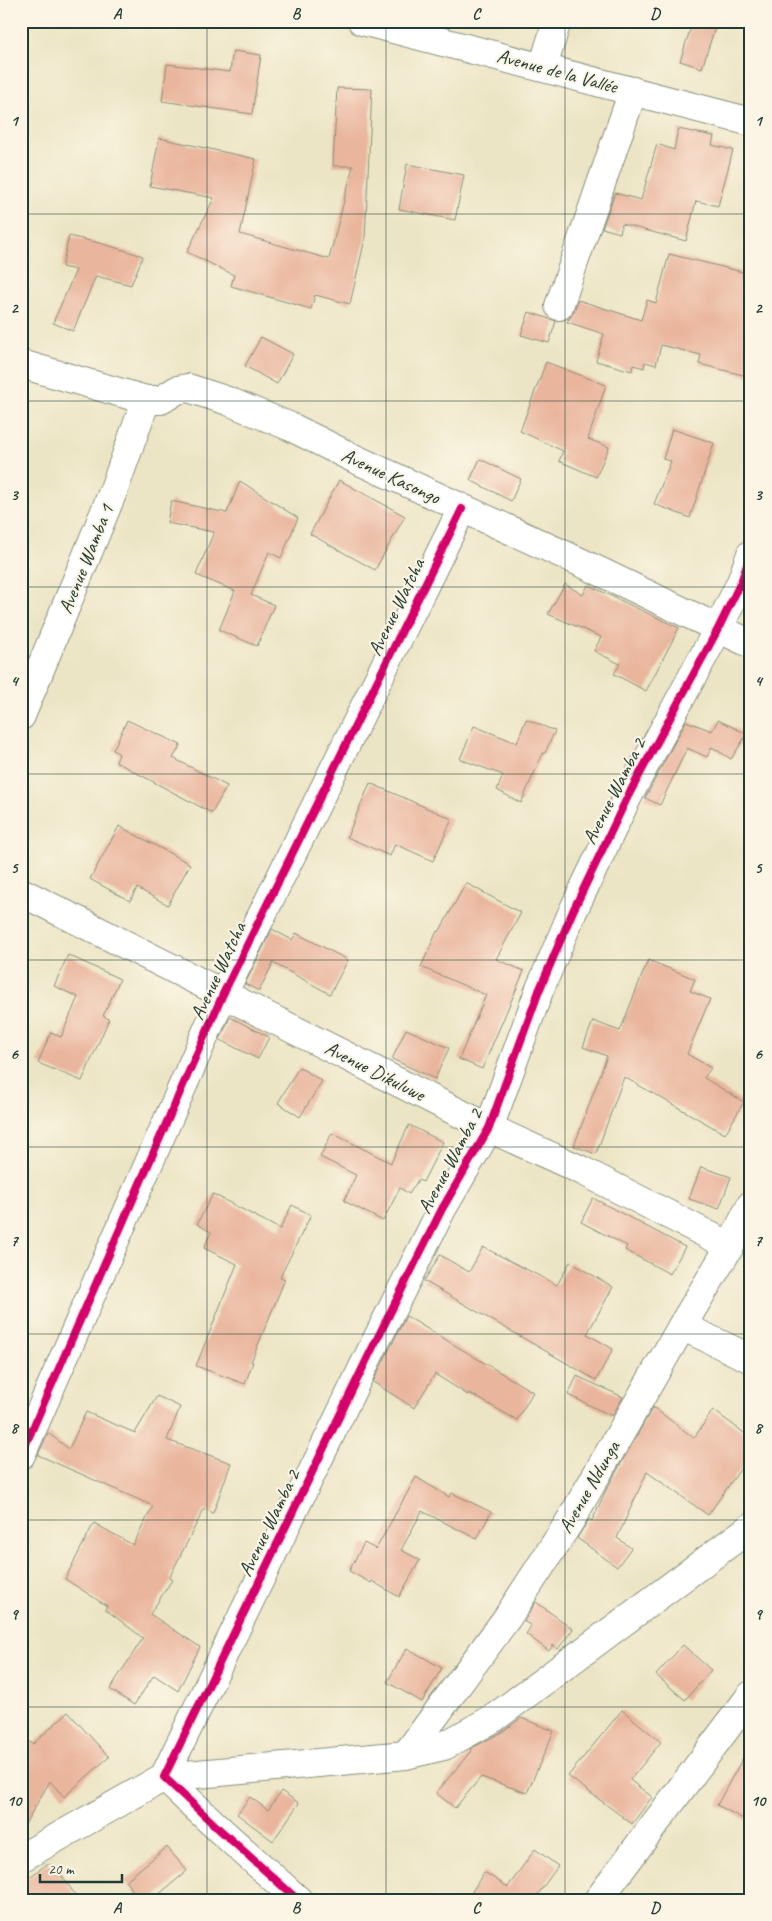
<svg xmlns="http://www.w3.org/2000/svg" width="772" height="1921" font-family="Caveat,sans-serif">
	<style>
		.building { fill: #eab59d }
		.lines { fill: none; stroke-linecap: round; stroke-linejoin: round }
		.minor-casing { stroke: #86917c; stroke-width: 30 }
		.minor { stroke: #fff; stroke-width: 28 }
		.cycleway-casing { stroke: #fcf5e5; stroke-width: 11 }
		.cycleway { stroke: #d6006c; stroke-width: 8 }
		.grid { fill: none; stroke: #1f3d34; stroke-width: 1; stroke-opacity: 0.55 }
		.labels { text-anchor: middle; dominant-baseline: central; stroke-width: 4; stroke-linejoin: round; paint-order: stroke }
		.street-label { font-size: 20px; fill: #1f3d34; stroke: #fcf5e5 }
		.neatline { fill: none; stroke: #1f3d34; stroke-width: 2 }
		.grid-label { font-size: 16px; text-anchor: middle; font-weight: bold; fill: #1f3d34 }
	</style>
	<rect width="100%" height="100%" fill="#fcf5e5"/>
	<filter id="ink" filterUnits="userSpaceOnUse"><feTurbulence type="fractalNoise" baseFrequency=".02" numOctaves="2"/><feDisplacementMap in="SourceGraphic" scale="10" xChannelSelector="R" yChannelSelector="G"/><feConvolveMatrix kernelMatrix="1 2 1 2 8 2 1 2 1" color-interpolation-filters="sRGB"/></filter>
	<filter id="wash" filterUnits="userSpaceOnUse"><feTurbulence type="fractalNoise" baseFrequency=".0096" numOctaves="4" result="noise"/><feDisplacementMap in="SourceGraphic" scale="20" xChannelSelector="R" yChannelSelector="G"/><feGaussianBlur stdDeviation="1.12" result="paint"/><feColorMatrix in="noise" values="0 0 0 0 0 0 0 0 0 0 0 0 0 0 0 0 0 1.4 0 .05"/><feComposite in="paint" operator="in"/></filter>
	<g filter="url(#wash)">
		<rect width="100%" height="100%" fill="#ece5c5"/>
		<g id="blocks">
			<!-- building -->
			<g class="building">
				<path d="M693 21H717L702 68 680 61Z"/>
				<path d="M233 51 261 55 252 114 162 101 167 64 230 72Z"/>
				<path d="M337 88 372 89 365 239 350 304 315 295 311 309 231 286 234 275 187 252 214 198 150 186 159 138 256 159 240 234 329 259 353 166H333Z"/>
				<path d="M678 129 714 136 712 145 733 150 718 206 696 201 686 241 622 224 620 233 602 228 615 193 641 200 657 144 674 150Z"/>
				<path d="M407 164 464 175 455 220 399 209Z"/>
				<path d="M69 236 103 244 143 256 131 285 96 276 73 331 53 323 76 270 62 267Z"/>
				<path d="M669 254 751 274V377L699 364 701 355 661 345 656 365 645 362 644 368 633 365 632 371 596 361 604 334 567 322 574 311 578 300 641 320 647 300 656 303Z"/>
				<path d="M529 312 556 321 549 343 521 335Z"/>
				<path d="M261 337 293 354 277 384 245 366Z"/>
				<path d="M546 362 606 385 588 439 609 447 596 477 559 461 563 451 520 431Z"/>
				<path d="M672 429 714 443 690 518 654 504 671 461 663 459Z"/>
				<path d="M480 459 521 479 511 501 470 480Z"/>
				<path d="M339 480 405 516 375 570 310 534Z"/>
				<path d="M240 481 298 518 281 558 269 552 251 595 274 605 257 646 219 630 235 591 196 575 214 532 167 523 171 501 227 513Z"/>
				<path d="M565 584 583 595 588 585 679 628 646 691 614 674 620 664 594 651 601 637 548 614Z"/>
				<path d="M526 719 555 731 545 753H543L521 803 497 790 503 775 460 759 474 726 517 743Z"/>
				<path d="M127 720 181 745 173 758 227 786 212 813 116 762 119 754 113 750Z"/>
				<path d="M718 720 747 734 731 759 712 747 707 757 687 748 660 805 645 798 686 721 712 731Z"/>
				<path d="M370 783 452 819 433 861 395 844 390 856 347 837Z"/>
				<path d="M119 826 190 864 168 905 137 888 130 901 90 879Z"/>
				<path d="M466 883 521 913 496 959 524 971 482 1069 459 1059 486 995 421 967 437 931 439 932Z"/>
				<path d="M272 929 292 940 296 933 348 960 330 994 273 963 259 991 245 984Z"/>
				<path d="M68 955 120 979 103 1016 109 1019 82 1081 38 1063 51 1032 61 1037 78 997 54 986Z"/>
				<path d="M648 960 695 979 690 991 710 999 687 1054 711 1068 704 1078 744 1102 725 1134 624 1077 596 1154 574 1146 607 1056 583 1047 593 1021 620 1031Z"/>
				<path d="M230 1017 269 1037 258 1059 220 1040Z"/>
				<path d="M406 1029 449 1048 435 1079 392 1059Z"/>
				<path d="M299 1067 322 1081 300 1117 278 1103Z"/>
				<path d="M409 1125 443 1142 423 1182 418 1180 409 1194 400 1188 383 1221 344 1201 356 1175 320 1157 332 1133 391 1163Z"/>
				<path d="M701 1167 731 1177 719 1209 689 1199Z"/>
				<path d="M213 1194 280 1229 292 1205 311 1215 280 1277 285 1279 251 1362H253L245 1384 196 1366 237 1264 204 1248 211 1232 197 1224Z"/>
				<path d="M593 1198 685 1247 670 1274 625 1250 627 1246 581 1222Z"/>
				<path d="M483 1247 557 1285 570 1262 613 1287 587 1334 613 1349 596 1380 424 1281 440 1255 469 1272Z"/>
				<path d="M406 1316 533 1392 517 1420 469 1393 468 1395 435 1374 414 1408 373 1382Z"/>
				<path d="M577 1376 623 1397 612 1416 568 1395Z"/>
				<path d="M157 1396 180 1407 167 1440 231 1463 213 1513 204 1509 169 1578 172 1580 150 1614 200 1647 178 1691 154 1675 134 1705 110 1689 143 1638 105 1609 107 1606 65 1579 94 1523 133 1545 153 1506 38 1455 48 1433 69 1449 86 1412 135 1433Z"/>
				<path d="M653 1407 694 1438 713 1410 751 1438V1454L708 1515 647 1472 617 1538 631 1548 617 1567 577 1538 589 1519 592 1521 606 1490Z"/>
				<path d="M416 1477 449 1497 452 1493 491 1512 477 1539 422 1511 401 1550 420 1560 399 1597 372 1581 371 1583 349 1571 364 1543 376 1549Z"/>
				<path d="M536 1602 573 1629 558 1649 553 1645 549 1651 526 1634 531 1626 524 1621Z"/>
				<path d="M683 1645 711 1670 685 1700 656 1675Z"/>
				<path d="M407 1648 442 1668 422 1702 387 1682Z"/>
				<path d="M622 1710 661 1742 630 1780 652 1797 632 1824 568 1776Z"/>
				<path d="M68 1712 109 1757 64 1797 50 1781 21 1831V1737L33 1744Z"/>
				<path d="M521 1718 554 1731 527 1793 481 1777 455 1808 436 1793 471 1751 470 1749 502 1732Z"/>
				<path d="M751 1743V1823L717 1805Z"/>
				<path d="M281 1791 299 1803 273 1841 237 1814 250 1797 268 1810Z"/>
				<path d="M167 1847 187 1871 152 1900H141L125 1881Z"/>
				<path d="M535 1849 558 1866 534 1900H467L484 1872 508 1887Z"/>
				<path d="M46 1865H54L79 1900H30L21 1888V1883Z"/>
			</g>
		</g>
	</g>
	<g filter="url(#ink)">
		<use href="#blocks" fill-opacity="0" stroke="#86917c" stroke-width="1"/>
		<g class="lines">
			<!-- minor casing -->
			<g class="minor-casing">
				<g id="minor">
					<path d="M362 21 751 122"/>
					<path d="M543 67 557 21"/>
					<path d="M559 306 633 91"/>
					<path d="M21 364 146 400H161L177 390 188 388 228 401 291 427 351 457 582 563 751 644"/>
					<path d="M21 716 114 489 146 400"/>
					<path d="M21 892 489 1128 581 1170 730 1246"/>
					<path d="M682 1326 751 1359"/>
					<path d="M21 1455 223 994 462 509"/>
					<path d="M406 1755 507 1618 570 1521 682 1326 730 1246 751 1205"/>
					<path d="M21 1858 164 1777 406 1755 444 1746 494 1718 751 1527"/>
					<path d="M298 1900 220 1830 164 1777 370 1353 442 1209 489 1128 539 991 573 911 628 796 718 629 741 582 751 554"/>
					<path d="M598 1900 751 1695"/>
				</g>
			</g>
			<!-- minor -->
			<use href="#minor" class="minor"/>
			<!-- cycleway casing -->
			<g class="cycleway-casing">
				<g id="cycleway">
					<path d="M21 1455 223 994 462 509"/>
					<path d="M298 1900 220 1830 164 1777 370 1353 442 1209 489 1128 539 991 573 911 628 796 718 629 741 582 751 554"/>
				</g>
			</g>
			<!-- cycleway -->
			<use href="#cycleway" class="cycleway"/>
		</g>
	</g>
	<!-- grid -->
	<path class="grid" d="M207 21V1900M386 21V1900M565 21V1900M21 214H751M21 401H751M21 587H751M21 774H751M21 960H751M21 1147H751M21 1334H751M21 1520H751M21 1707H751"/>
	<g class="labels">
		<!-- street labels -->
		<g class="street-label">
			<text transform="translate(557 71) rotate(15)">Avenue de la Vallée</text>
			<text transform="translate(391 476) rotate(25)">Avenue Kasongo</text>
			<text transform="translate(86 559) rotate(-68)">Avenue Wamba 1</text>
			<text transform="translate(396 607) rotate(-64)">Avenue Watcha</text>
			<text transform="translate(614 791) rotate(-63)">Avenue Wamba 2</text>
			<text transform="translate(218 971) rotate(-65)">Avenue Watcha</text>
			<text transform="translate(375 1071) rotate(27)">Avenue Dikuluwe</text>
			<text transform="translate(450 1161) rotate(-62)">Avenue Wamba 2</text>
			<text transform="translate(589 1487) rotate(-60)">Avenue Ndunga</text>
			<text transform="translate(269 1523) rotate(-64)">Avenue Wamba 2</text>
		</g>
	</g>
	<!-- margin -->
	<rect width="772" height="1921" fill="none" stroke="#fcf5e5" stroke-width="55"/>
	<!-- scale -->
	<path d="M40 1874v8h82v-8" fill="none" stroke="#1f3d34" stroke-width="2.5"/>
	<text x="48" y="1874" font-size="15" fill="#1f3d34" stroke="#fcf5e5" stroke-width="4" paint-order="stroke">20 m</text>
	<rect x="28" y="28" width="716" height="1866" class="neatline"/>
	<g class="grid-label">
		<text x="117" y="19">A</text>
		<text x="296" y="19">B</text>
		<text x="476" y="19">C</text>
		<text x="655" y="19">D</text>
		<text x="14" y="126">1</text>
		<text x="758" y="126">1</text>
		<text x="14" y="313">2</text>
		<text x="758" y="313">2</text>
		<text x="14" y="500">3</text>
		<text x="758" y="500">3</text>
		<text x="14" y="686">4</text>
		<text x="758" y="686">4</text>
		<text x="14" y="873">5</text>
		<text x="758" y="873">5</text>
		<text x="14" y="1059">6</text>
		<text x="758" y="1059">6</text>
		<text x="14" y="1246">7</text>
		<text x="758" y="1246">7</text>
		<text x="14" y="1433">8</text>
		<text x="758" y="1433">8</text>
		<text x="14" y="1619">9</text>
		<text x="758" y="1619">9</text>
		<text x="14" y="1806">10</text>
		<text x="758" y="1806">10</text>
		<text x="117" y="1913">A</text>
		<text x="296" y="1913">B</text>
		<text x="476" y="1913">C</text>
		<text x="655" y="1913">D</text>
	</g>
</svg>
